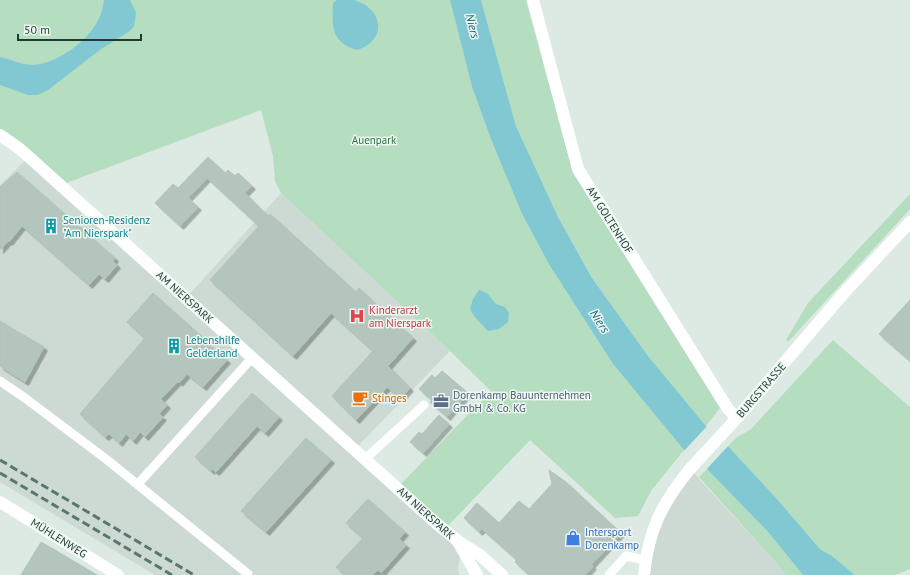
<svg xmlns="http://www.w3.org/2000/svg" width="910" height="575" font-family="'PT Sans',sans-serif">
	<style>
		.built { fill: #ccdad3 }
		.green { fill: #b5ddbf }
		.water { fill: #81c8d3 }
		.pier { fill: #ddeae4 }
		.building { fill: #b3c5bd; stroke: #b0c4bb; filter: url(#shadow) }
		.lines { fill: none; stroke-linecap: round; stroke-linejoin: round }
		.service { stroke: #fff; stroke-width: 9 }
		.minor { stroke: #fff; stroke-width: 12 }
		.tertiary { stroke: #fff; stroke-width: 12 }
		.rail { stroke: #58776e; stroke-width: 3; stroke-dasharray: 8 4; stroke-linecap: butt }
		.labels { text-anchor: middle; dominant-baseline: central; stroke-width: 3; stroke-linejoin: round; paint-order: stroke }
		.park-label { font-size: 11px; fill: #277343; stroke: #eef7f2 }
		.culture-label { font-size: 11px; fill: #0d838f; stroke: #eef7f2; text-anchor: start }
		.street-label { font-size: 11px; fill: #1e3a32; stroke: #eef7f2 }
		.health-label { font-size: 11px; fill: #be3a42; stroke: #eef7f2; text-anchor: start }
		.service-label { font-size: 11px; fill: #4e5e75; stroke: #eef7f2; text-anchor: start }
		.food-label { font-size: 11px; fill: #c56008; stroke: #eef7f2; text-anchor: start }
		.shop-label { font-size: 11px; fill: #366cbe; stroke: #eef7f2; text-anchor: start }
		.water-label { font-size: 12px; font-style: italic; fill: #166979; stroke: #eef7f2 }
	</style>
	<defs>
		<filter id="shadow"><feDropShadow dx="3.5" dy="3.5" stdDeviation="0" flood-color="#0004"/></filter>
	</defs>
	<rect width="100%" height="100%" fill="#ddeae4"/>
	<!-- built -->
	<g class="built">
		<path d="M29 157 186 298 281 193 450 351 355 449 461 552 458 569 459 575H155L0 482V185Z"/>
		<path d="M690 469 780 567 786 575H644L651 534Z"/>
	</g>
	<!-- green -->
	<g class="green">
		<path d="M0 0H450L472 87 492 142 522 214 550 266 613 364 684 450 651 491 638 516 615 518 530 440 444 530 397 488 491 391 450 351 281 193 275 181 273 156 261 110 61 185 0 135Z"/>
		<path d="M481 0H526L573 173 720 408 706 426 648 356 592 278 558 217 516 126Z"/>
		<path d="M910 194V209L788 342 786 340 808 303Z"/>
		<path d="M833 340 910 407V569L895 575H855L832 556 820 549 777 499 728 446 736 438 751 429Z"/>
		<path d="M707 469 768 532 803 575H786L780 567 699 477Z"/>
	</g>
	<!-- water -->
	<g class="water">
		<path d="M104 0H130L136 13 134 26 130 31 101 49 48 90 38 95H28L0 85V57C11 59 21 65 33 65 57 64 90 40 99 18 102 13 103 6 104 0Z"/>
		<path d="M337 0C342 0 348 0 353 0 371 3 387 24 373 40 369 45 363 48 357 50 331 42 332 27 333 3Z"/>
		<path d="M450 0H481L516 126 558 217 592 278 648 356 706 426 728 446 777 499 820 549 832 556 855 575H803L768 532 707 469 684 450 613 364 550 266 522 214 492 142 472 87Z"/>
		<path d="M479 290 487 293 496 304 505 307 509 313 508 322 499 329 488 331 474 316 470 309 473 299Z"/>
	</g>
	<!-- pier -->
	<path class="pier" d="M708 425 729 445 705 471 683 452Z"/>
	<!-- building -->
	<g class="building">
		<path d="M208 157 225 173 228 170 235 176 238 173 252 186 245 193 268 216 270 214 356 292 359 288 413 338 388 366 410 388 400 399 387 387 356 420 332 396 373 351 331 313 293 356 210 280 259 226 207 178 188 198 198 207 180 226 155 203 173 184 178 188Z"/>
		<path d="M17 172 115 258 113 261 117 265 105 279 99 274 89 285 22 226 9 242 8 241 0 250V187Z"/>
		<path d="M153 293 201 336 200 337 227 360 203 387 187 374 179 383 178 381 161 399 167 405 159 414 163 417 145 437 140 432 133 441 126 434 119 443 109 434 105 437 80 414 145 338 127 322Z"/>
		<path d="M910 300V361L879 334Z"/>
		<path d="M0 321 44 347 25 382 0 366Z"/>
		<path d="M442 371 468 393 447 417 430 402 432 400 419 389 432 375 435 378Z"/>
		<path d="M252 393 279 417 265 433 257 426 216 472 212 469 211 471 195 457Z"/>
		<path d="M439 415 449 424 423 453 410 442 419 432 422 434Z"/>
		<path d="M306 438 331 460 266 532 241 511Z"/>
		<path d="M549 470 566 482 621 533 591 565 593 566 585 575H529L515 562 517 560 482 529 479 532 464 518 477 503 499 523 519 501 529 509 552 484Z"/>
		<path d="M368 499 405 532 399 539 406 545 381 573 378 570 373 575H345L336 567 363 538 346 523Z"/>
		<path d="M41 542 60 553 97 575H21Z"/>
	</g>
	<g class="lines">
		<!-- service -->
		<g class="service">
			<path d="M0 381 25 398 106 459 248 574"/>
			<path d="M365 459 424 405"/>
			<path d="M138 484 252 358"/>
			<path d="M609 575 626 556 645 560"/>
		</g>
		<!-- minor -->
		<g class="minor">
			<path d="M533 0 578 169 728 409 737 418"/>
			<path d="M0 135 20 149 29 157 437 524 458 541 480 555 502 575"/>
			<path d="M0 502 118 575"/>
			<path d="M458 542 477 575"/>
			<path d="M644 575C648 531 662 503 690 469"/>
		</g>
		<!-- tertiary -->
		<path class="tertiary" d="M690 469 737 418 843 294 910 222"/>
		<!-- rail -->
		<g class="rail">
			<path d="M0 460 194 575"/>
			<path d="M0 473 172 575"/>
		</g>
	</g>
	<!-- icons -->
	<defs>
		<g id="building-bare" transform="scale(1.2)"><path d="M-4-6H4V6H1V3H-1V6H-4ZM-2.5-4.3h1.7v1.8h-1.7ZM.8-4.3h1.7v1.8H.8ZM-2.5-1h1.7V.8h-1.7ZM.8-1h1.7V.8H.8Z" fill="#0f9aa8" stroke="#eef7f2" stroke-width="2.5" paint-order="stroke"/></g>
		<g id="hospital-bare" transform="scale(1.2)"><path d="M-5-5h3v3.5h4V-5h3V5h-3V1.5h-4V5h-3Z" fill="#e0444e" stroke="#eef7f2" stroke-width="2.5" paint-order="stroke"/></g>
		<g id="cafe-bare" transform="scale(1.2)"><path d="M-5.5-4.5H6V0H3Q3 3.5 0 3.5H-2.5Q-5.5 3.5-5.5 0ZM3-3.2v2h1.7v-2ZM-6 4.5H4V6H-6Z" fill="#e8710a" stroke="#eef7f2" stroke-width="2.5" paint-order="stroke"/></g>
		<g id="office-bare" transform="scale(1.2)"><path d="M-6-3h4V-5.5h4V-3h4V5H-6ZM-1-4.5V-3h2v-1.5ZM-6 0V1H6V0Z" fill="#5c6f8a" stroke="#eef7f2" stroke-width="2.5" paint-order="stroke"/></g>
		<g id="shop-bare" transform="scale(1.2)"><path d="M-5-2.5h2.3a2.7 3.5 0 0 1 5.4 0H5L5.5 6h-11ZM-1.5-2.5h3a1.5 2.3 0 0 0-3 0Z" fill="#3f7fe0" stroke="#eef7f2" stroke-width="2.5" paint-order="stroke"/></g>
	</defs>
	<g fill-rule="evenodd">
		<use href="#building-bare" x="51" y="226"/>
		<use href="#hospital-bare" x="357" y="316"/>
		<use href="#building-bare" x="174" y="346"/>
		<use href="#cafe-bare" x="360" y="398"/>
		<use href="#office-bare" x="441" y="401"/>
		<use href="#shop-bare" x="573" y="538"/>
	</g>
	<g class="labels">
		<!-- park labels -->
		<g class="park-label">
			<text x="374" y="140">Auenpark</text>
		</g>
		<!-- culture labels -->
		<g class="culture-label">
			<text x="63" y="220">Senioren-Residenz<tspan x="63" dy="13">"Am Nierspark"</tspan></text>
			<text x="186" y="340">Lebenshilfe<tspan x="186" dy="13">Gelderland</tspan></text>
		</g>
		<!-- street labels -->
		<g class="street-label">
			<text transform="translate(610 220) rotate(58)">AM GOLTENHOF</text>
			<text transform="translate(185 297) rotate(42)">AM NIERSPARK</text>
			<text transform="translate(761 390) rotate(-49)">BURGSTRASSE</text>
			<text transform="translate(426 513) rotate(42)">AM NIERSPARK</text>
			<text transform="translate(59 538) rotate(32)">MÜHLENWEG</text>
		</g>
		<!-- health labels -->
		<g class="health-label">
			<text x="369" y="310">Kinderarzt<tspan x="369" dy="13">am Nierspark</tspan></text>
		</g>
		<!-- service labels -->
		<g class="service-label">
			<text x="453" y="395">Dorenkamp Bauunternehmen<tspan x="453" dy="13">GmbH &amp; Co. KG</tspan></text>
		</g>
		<!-- food labels -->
		<g class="food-label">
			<text x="372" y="398">Stinges</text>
		</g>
		<!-- shop labels -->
		<g class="shop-label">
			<text x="585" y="532">Intersport<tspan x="585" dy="13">Dorenkamp</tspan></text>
		</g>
		<!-- water labels -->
		<g class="water-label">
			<text transform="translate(473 26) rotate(76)">Niers</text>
			<text transform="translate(600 321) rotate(57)">Niers</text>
		</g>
	</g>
	<!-- scale -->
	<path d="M18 34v6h123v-6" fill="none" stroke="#1e3a32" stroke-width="2"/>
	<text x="24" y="34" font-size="12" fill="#1e3a32" stroke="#eef7f2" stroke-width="3" paint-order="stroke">50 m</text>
</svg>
